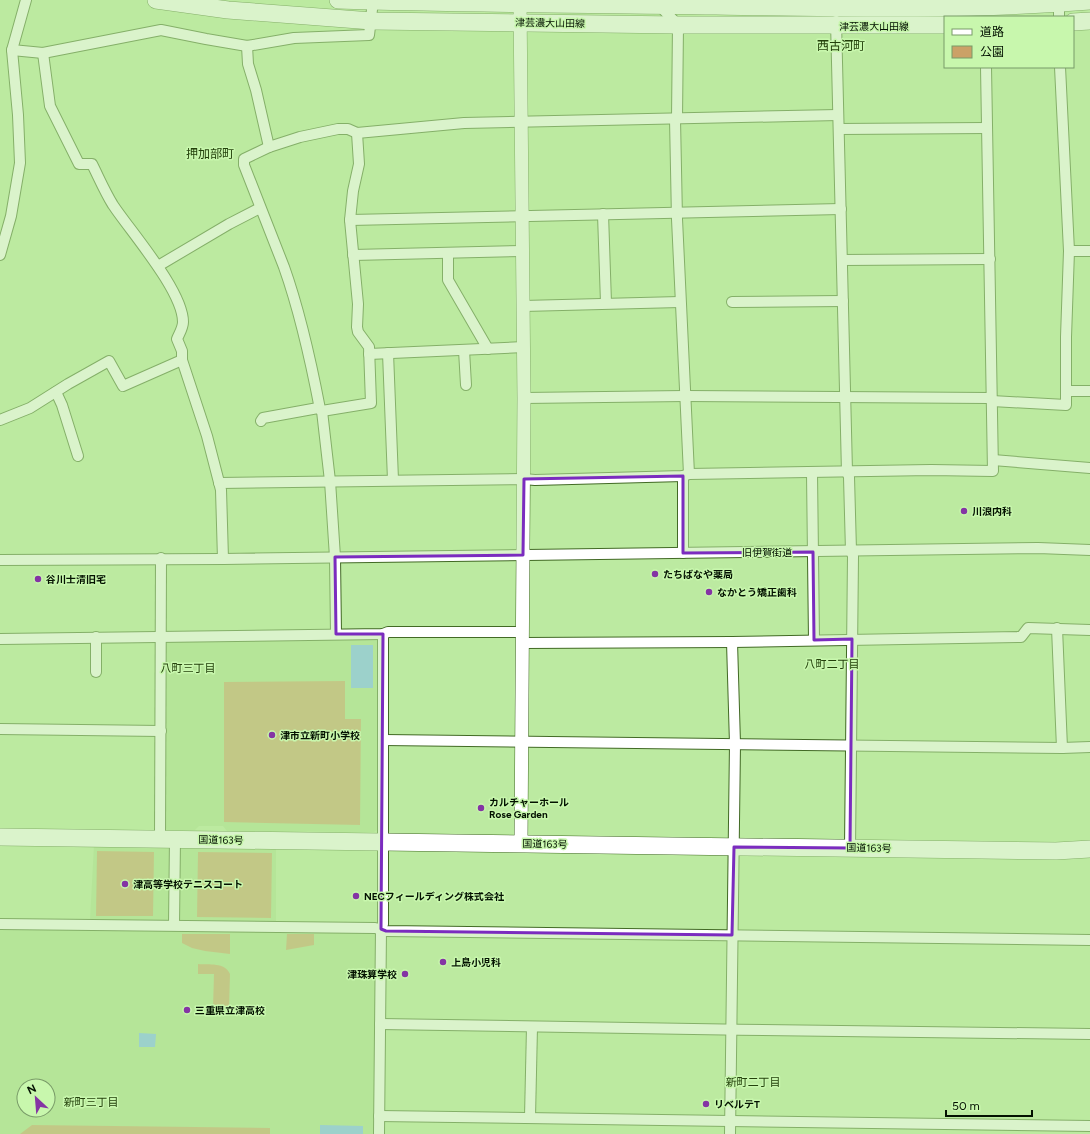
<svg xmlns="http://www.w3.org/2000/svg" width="1090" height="1134" font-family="Figtree,'Noto Sans JP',sans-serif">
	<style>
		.built { fill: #addf8f; fill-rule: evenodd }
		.green { fill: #cba167 }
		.water { fill: #75b3ff }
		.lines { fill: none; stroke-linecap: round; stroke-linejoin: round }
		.minor-casing { stroke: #426a25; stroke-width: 12 }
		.tertiary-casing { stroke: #426a25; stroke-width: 14 }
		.primary-casing { stroke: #426a25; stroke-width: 18 }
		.trunk-casing { stroke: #426a25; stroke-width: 18 }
		.minor { stroke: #fff; stroke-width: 10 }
		.tertiary { stroke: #fff; stroke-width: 13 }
		.primary { stroke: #fff; stroke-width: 17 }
		.trunk { stroke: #fff; stroke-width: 17 }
		.marked { fill: none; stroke: #7b2cbf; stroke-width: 3; stroke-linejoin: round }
		.poi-dot { fill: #8434a4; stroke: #c8f7ad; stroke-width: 1.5 }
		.labels { text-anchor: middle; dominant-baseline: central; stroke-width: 3; stroke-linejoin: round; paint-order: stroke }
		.street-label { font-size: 10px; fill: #031100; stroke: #c8f7ad }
		.poi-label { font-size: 10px; font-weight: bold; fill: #031100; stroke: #c8f7ad; text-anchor: start }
		.neighbourhood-label { font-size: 11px; fill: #23400b; stroke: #c8f7ad }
		.quarter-label { font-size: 12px; fill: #23400b; stroke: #c8f7ad }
	</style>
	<rect width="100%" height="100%" fill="#bceaa1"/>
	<!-- built -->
	<g class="built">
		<path d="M377 638 378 641V829L374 832 227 831 223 826H199L195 830H165L166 644 170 641Z"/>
		<path d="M94 845 276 846V922L90 920Z"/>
		<path d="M0 929 376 933 373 1134H0ZM24 1086H48V1110H24Z"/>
	</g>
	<!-- green -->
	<g class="green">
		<path d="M345 681V719H361L360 825 224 822V682Z"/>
		<path d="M97 851 154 852 153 916H96Z"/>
		<path d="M198 852 272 853 271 918 197 917Z"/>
		<path d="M182 934H230V954L205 951 192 948 182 943Z"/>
		<path d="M287 934H314V945L286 950Z"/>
		<path d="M198 964C209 965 225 962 230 974L229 1008H213L214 974H198Z"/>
		<path d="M32 1125 270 1128V1134H20Z"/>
	</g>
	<!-- water -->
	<g class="water">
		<rect x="351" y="645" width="22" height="43"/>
		<path d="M139 1033 156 1034 155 1047H139Z"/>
		<path d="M320 1125 363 1126V1134H320Z"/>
	</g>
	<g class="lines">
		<!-- minor casing -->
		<g class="minor-casing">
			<g id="minor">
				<path d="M1059 0V17"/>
				<path d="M658 3 659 5 678 25 677 118"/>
				<path d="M836 21 847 472 849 477 851 551 853 556 850 848"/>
				<path d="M247 46 248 64 256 90 269 147"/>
				<path d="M12 50 43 53 161 30 206 39 247 46 294 38 369 35 373 1"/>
				<path d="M43 53 50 106 79 164H92C99 178 105 192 113 205 131 232 183 291 183 322 183 328 179 334 177 339L182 351V360L207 436 221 490 223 559"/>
				<path d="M675 119 677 219 689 474"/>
				<path d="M839 129 987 128"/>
				<path d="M603 214 606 303"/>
				<path d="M350 220 841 209"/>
				<path d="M1069 251H1090"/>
				<path d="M448 253V280L488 349"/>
				<path d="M0 255 11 216 20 163 18 115 12 50 26 0"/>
				<path d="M353 255 523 251"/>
				<path d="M842 260 990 259"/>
				<path d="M158 266 229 224 260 208"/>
				<path d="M732 302 843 301"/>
				<path d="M523 306 680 302"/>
				<path d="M464 350 466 385"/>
				<path d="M388 353 393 480"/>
				<path d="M369 354 524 347"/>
				<path d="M1066 391H1090"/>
				<path d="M56 392 62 405 78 456"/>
				<path d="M524 398 685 396 989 398 992 401 1066 405V337L1069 251 1060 67"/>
				<path d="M320 409C311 362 300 312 284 267 271 233 257 199 244 165V159L269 147 300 137 338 129H348L357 133 464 123 838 115"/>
				<path d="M322 411 330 481 335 557 336 634"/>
				<path d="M0 420 30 408 68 384 109 361 123 386 182 360"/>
				<path d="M261 421 263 418 318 408 322 411 371 403 369 347 358 332 357 327 358 304 350 220 353 191 359 164 357 133"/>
				<path d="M993 460 1090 468"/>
				<path d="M812 473 814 640"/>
				<path d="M683 476V553"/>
				<path d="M219 483 524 479 535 480 683 476 689 474 931 470 993 471 986 67"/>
				<path d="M0 560 223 559 1038 548 1090 550"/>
				<path d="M1057 628 1062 748"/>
				<path d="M96 637V672"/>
				<path d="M0 639 383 634 388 632H523"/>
				<path d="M523 643 732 642 1021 637 1028 628 1090 630"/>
				<path d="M0 729 161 731"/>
				<path d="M384 740 1062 748 1090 747"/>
				<path d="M160 839 161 558"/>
				<path d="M0 924 375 928 386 931 1090 940"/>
				<path d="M174 925 175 839"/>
				<path d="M380 1024C617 1029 853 1031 1090 1034"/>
				<path d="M379 1116 1090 1126"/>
				<path d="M530 1117 532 1027"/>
				<path d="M379 1134 381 929 383 924V634"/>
				<path d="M730 1134 735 744 732 642"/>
			</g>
		</g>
		<!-- tertiary casing -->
		<g class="tertiary-casing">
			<path id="tertiary" d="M520 4 524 398 521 843"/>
		</g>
		<!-- primary casing -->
		<g class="primary-casing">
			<g id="primary">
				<path d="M156 0 228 10 372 21 678 25H945"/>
				<path d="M338 0C464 4 590 4 716 6 840 8 966 11 1090 1"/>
				<path d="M1073 22 1090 21"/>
			</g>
		</g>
		<!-- trunk casing -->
		<g class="trunk-casing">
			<path id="trunk" d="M0 837 1056 851 1090 849"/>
		</g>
		<!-- minor -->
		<use href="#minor" class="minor"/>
		<!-- tertiary -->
		<use href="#tertiary" class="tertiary"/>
		<!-- primary -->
		<use href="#primary" class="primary"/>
		<!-- trunk -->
		<use href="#trunk" class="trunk"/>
	</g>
	<!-- marked area -->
	<path d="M0 0H1090V1134H0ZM683 476V553L813 552 814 640 852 639 850 848 734 847 732 935 386 931 381 929 383 634H336L335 557 523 555 524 479Z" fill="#bceaa1" fill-opacity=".55" fill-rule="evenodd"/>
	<path class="marked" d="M683 476V553L813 552 814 640 852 639 850 848 734 847 732 935 386 931 381 929 383 634H336L335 557 523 555 524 479Z"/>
	<!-- markers -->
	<g class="poi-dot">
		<circle cx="964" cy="511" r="4"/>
		<circle cx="655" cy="574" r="4"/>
		<circle cx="38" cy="579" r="4"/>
		<circle cx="709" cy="592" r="4"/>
		<circle cx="272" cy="735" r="4"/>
		<circle cx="481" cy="808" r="4"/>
		<circle cx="125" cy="884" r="4"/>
		<circle cx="356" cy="896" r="4"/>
		<circle cx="443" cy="962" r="4"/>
		<circle cx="405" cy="974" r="4"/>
		<circle cx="187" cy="1010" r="4"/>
		<circle cx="706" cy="1104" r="4"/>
	</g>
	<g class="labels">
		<!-- street labels -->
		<g class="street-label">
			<text transform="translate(550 23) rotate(1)">津芸濃大山田線</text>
			<text x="874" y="26">津芸濃大山田線</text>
			<text x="767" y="552">旧伊賀街道</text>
			<text transform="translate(221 840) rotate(1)">国道163号</text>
			<text transform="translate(545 844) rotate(1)">国道163号</text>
			<text transform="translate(869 848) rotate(1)">国道163号</text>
		</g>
		<!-- poi labels -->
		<g class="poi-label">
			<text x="972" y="511">川浪内科</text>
			<text x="663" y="574">たちばなや薬局</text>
			<text x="46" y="579">谷川士清旧宅</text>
			<text x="717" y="592">なかとう矯正歯科</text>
			<text x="280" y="735">津市立新町小学校</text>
			<text x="489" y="802">カルチャーホール<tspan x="489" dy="12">Rose Garden</tspan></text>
			<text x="133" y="884">津高等学校テニスコート</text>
			<text x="364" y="896">NECフィールディング株式会社</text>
			<text x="451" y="962">上島小児科</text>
			<text x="397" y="974" text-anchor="end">津珠算学校</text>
			<text x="195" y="1010">三重県立津高校</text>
			<text x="714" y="1104">リベルテT</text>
		</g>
		<!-- neighbourhood labels -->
		<g class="neighbourhood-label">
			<text x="832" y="664">八町二丁目</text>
			<text x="188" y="668">八町三丁目</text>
			<text x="753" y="1082">新町二丁目</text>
			<text x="91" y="1102">新町三丁目</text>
		</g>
		<!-- quarter labels -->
		<g class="quarter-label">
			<text x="841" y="46">西古河町</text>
			<text x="210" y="154">押加部町</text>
		</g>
	</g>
	<!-- legend -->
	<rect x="944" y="16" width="130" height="52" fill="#c8f7ad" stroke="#799b68"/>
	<rect x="952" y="29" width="20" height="6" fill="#ffffff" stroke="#799b68"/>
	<text x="980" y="36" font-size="12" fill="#031100">道路</text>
	<rect x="952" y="46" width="20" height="12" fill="#cba167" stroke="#799b68"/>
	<text x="980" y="56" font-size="12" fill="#031100">公園</text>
	<!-- north arrow -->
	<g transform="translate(36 1098) rotate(334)"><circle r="19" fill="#c8f7ad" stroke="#799b68"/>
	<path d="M0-3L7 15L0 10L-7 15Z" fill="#8434a4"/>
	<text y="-6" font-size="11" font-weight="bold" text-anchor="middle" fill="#031100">N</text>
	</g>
	<!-- scale -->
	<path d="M946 1110v6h86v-6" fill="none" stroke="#031100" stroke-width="2"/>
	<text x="952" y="1110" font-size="12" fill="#031100" stroke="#c8f7ad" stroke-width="3" paint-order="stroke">50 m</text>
</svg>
